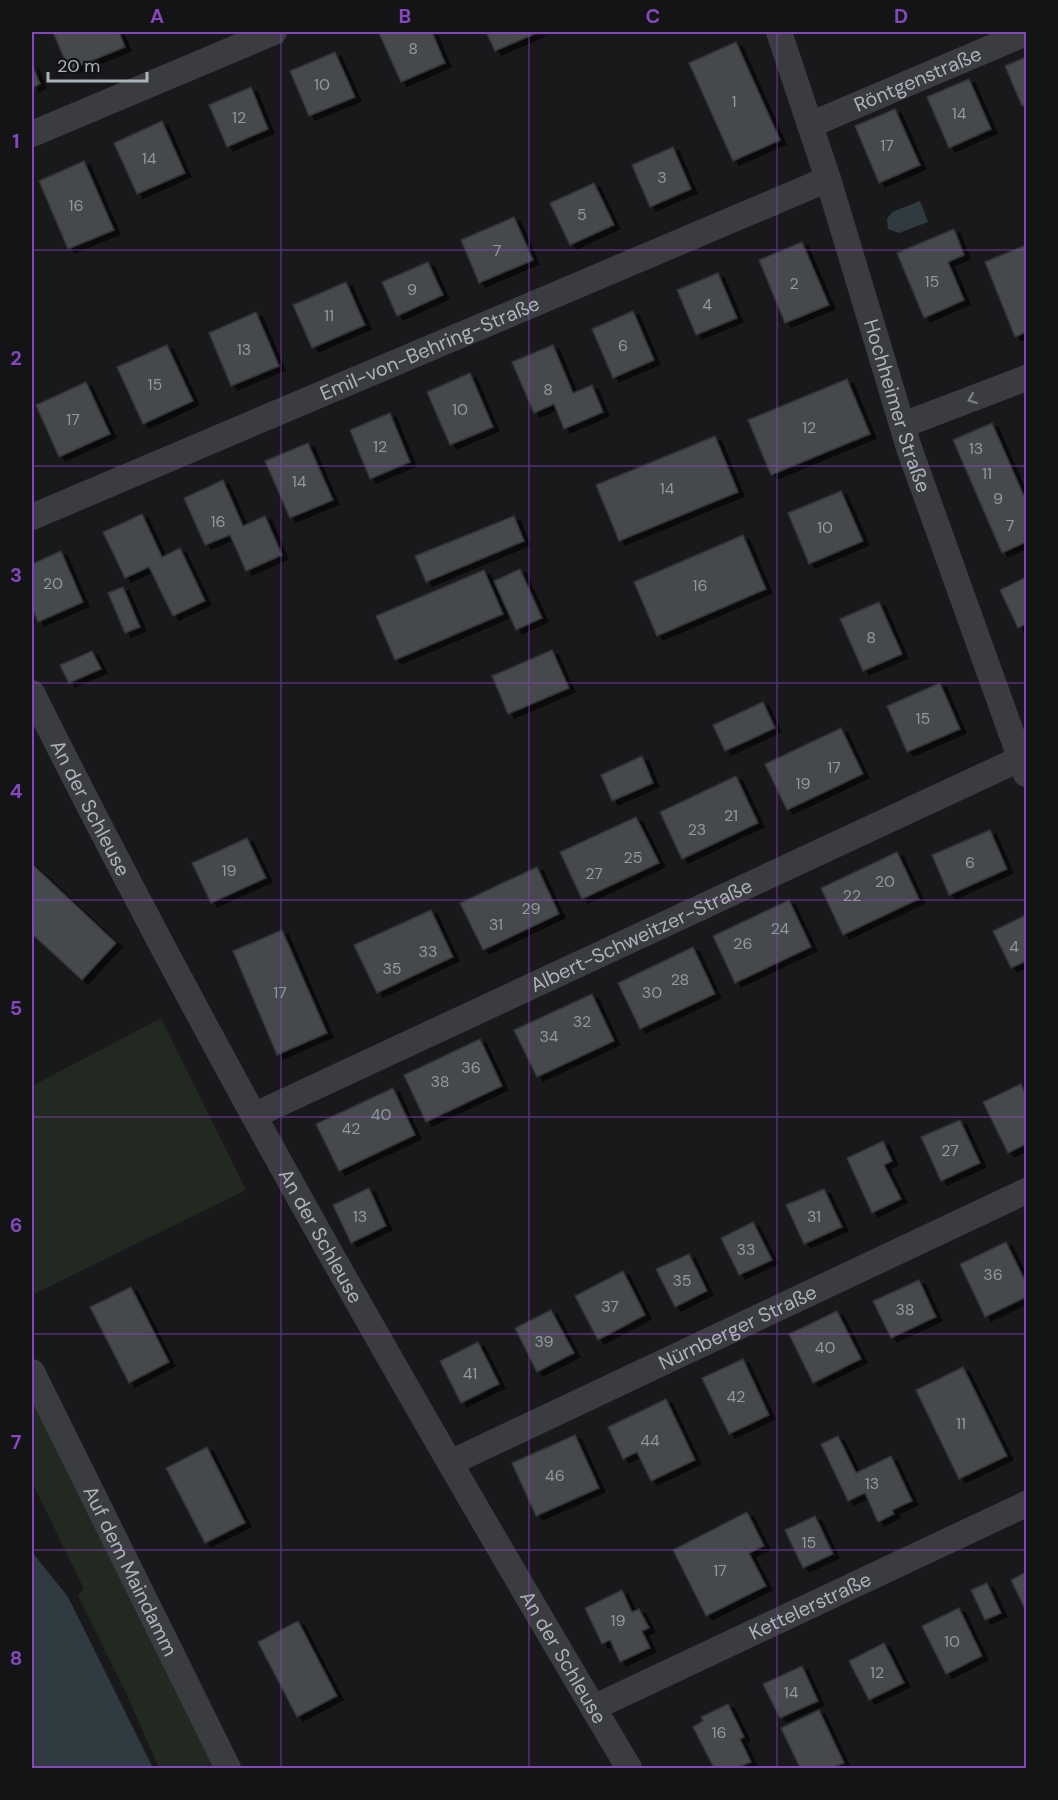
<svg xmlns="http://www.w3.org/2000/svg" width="1058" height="1800" font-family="'DM Sans',sans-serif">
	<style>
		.green { fill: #212921 }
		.water { fill: #2f3b40 }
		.building { fill: #45484b; stroke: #333437; stroke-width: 1.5; filter: url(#shadow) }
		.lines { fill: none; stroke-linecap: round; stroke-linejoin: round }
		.street { stroke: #3a3c40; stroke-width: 26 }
		.oneway { stroke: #787d84 }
		.grid { fill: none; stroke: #8547be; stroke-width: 1.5; stroke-opacity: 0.55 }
		.labels { text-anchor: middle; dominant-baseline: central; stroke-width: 5; stroke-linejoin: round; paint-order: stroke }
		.number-label { font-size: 16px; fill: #92989f }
		.street-label { font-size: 20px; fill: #abb3bb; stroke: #141416 }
		.neatline { fill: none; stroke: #8547be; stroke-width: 2 }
		.grid-label { font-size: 20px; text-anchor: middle; font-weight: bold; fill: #8547be }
	</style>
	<defs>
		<filter id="shadow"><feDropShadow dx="6" dy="4" stdDeviation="0" flood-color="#0009"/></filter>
	</defs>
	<rect width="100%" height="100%" fill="#19191b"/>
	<!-- green -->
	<g class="green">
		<path d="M161 1018 246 1190 32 1295V1086Z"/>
		<path d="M32 1401 118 1565 218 1768H159L127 1695 78 1596 84 1589 32 1482Z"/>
	</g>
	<!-- water -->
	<g class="water">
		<path d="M920 201 928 222 899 233 888 229 887 219 892 212Z"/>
		<path d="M32 1552 68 1597 153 1768H32Z"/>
	</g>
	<!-- building -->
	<g class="building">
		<path d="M53 32H119L125 47 69 70Z"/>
		<path d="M383 32H432L445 63 401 82 379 33Z"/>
		<path d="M486 32H539L495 51Z"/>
		<path d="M736 42 780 140 733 161 689 63Z"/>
		<path d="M335 52 355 97 309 116 290 71Z"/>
		<path d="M1026 57V104L1022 106 1005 66Z"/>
		<path d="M32 64 40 84 32 88Z"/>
		<path d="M969 79 991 129 949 148 927 97Z"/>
		<path d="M251 87 268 129 227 147 209 105Z"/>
		<path d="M895 109 920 165 879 183 855 126Z"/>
		<path d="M162 121 185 173 137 194 114 143Z"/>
		<path d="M673 147 691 189 650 207 632 165Z"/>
		<path d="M84 161 114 230 68 249 39 181Z"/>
		<path d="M594 183 614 225 570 245 550 203Z"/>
		<path d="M514 217 533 260 479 283 461 240Z"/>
		<path d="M954 229 964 255 948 262 964 300 924 318 897 253Z"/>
		<path d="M802 242 829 305 785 323 759 260Z"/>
		<path d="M1026 245V332L1015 337 985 262Z"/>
		<path d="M428 262 443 295 397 316 382 282Z"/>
		<path d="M718 273 737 318 696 335 677 290Z"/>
		<path d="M346 282 365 325 312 348 293 305Z"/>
		<path d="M633 311 654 360 613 378 592 329Z"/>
		<path d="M256 312 279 366 231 386 209 333Z"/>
		<path d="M167 345 193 401 143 424 117 367Z"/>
		<path d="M553 345 573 393 592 385 603 412 564 429 554 404 534 413 512 362Z"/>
		<path d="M470 373 493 427 450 445 427 392Z"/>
		<path d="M847 379 870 434 771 475 748 420Z"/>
		<path d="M86 382 110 434 59 457 36 405Z"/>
		<path d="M390 413 410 462 370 479 350 430Z"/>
		<path d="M992 423 1026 501V542L1002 553 953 440Z"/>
		<path d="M715 436 738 492 619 541 596 485Z"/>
		<path d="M308 443 333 500 290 518 265 461Z"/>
		<path d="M223 480 243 526 265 516 282 555 246 571 230 535 205 545 184 498Z"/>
		<path d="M841 491 863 541 809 564 788 513Z"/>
		<path d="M142 514 162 557 180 548 205 601 173 616 149 567 125 578 103 532Z"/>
		<path d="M514 516 524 541 426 582 415 556Z"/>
		<path d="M743 535 766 589 657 636 634 582Z"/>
		<path d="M61 551 83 602 38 622 32 607V564Z"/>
		<path d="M520 569 542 618 516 630 494 581Z"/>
		<path d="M484 570 503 614 395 660 376 616Z"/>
		<path d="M1026 577V624L1018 628 1000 590Z"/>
		<path d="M123 587 140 627 125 633 108 593Z"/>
		<path d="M879 602 902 654 863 671 840 619Z"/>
		<path d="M552 650 569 688 508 714 492 676Z"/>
		<path d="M92 651 101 669 69 683 60 665Z"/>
		<path d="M940 683 960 729 907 752 887 706Z"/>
		<path d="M763 702 775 728 725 751 713 725Z"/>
		<path d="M841 728 863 774 787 810 765 764Z"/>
		<path d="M642 756 653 783 612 801 601 775Z"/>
		<path d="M736 776 758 823 682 859 660 812Z"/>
		<path d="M636 817 659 863 582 899 560 852Z"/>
		<path d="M990 830 1007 869 949 895 932 855Z"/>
		<path d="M247 838 266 878 211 903 192 863Z"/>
		<path d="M897 852 919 899 843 935 821 888Z"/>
		<path d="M32 864 116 943 82 980 32 934Z"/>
		<path d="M537 867 559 914 483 950 460 903Z"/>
		<path d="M789 900 811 947 735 983 713 936Z"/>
		<path d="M431 910 453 957 377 993 354 945Z"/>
		<path d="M1026 915V961L1011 968 993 931Z"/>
		<path d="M282 930 327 1033 277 1055 233 951Z"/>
		<path d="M693 947 715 994 640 1029 618 983Z"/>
		<path d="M592 994 614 1041 537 1077 514 1030Z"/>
		<path d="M480 1039 502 1086 426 1122 404 1075Z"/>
		<path d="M1021 1084 1026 1096V1144L1008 1153 983 1102Z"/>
		<path d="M393 1088 415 1135 339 1171 316 1124Z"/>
		<path d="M960 1120 980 1163 941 1181 921 1137Z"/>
		<path d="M883 1141 892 1161 884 1165 901 1199 872 1213 847 1158Z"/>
		<path d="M369 1188 386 1226 351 1243 333 1205Z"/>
		<path d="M824 1189 842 1227 804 1244 786 1205Z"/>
		<path d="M753 1222 772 1260 739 1275 721 1238Z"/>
		<path d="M1006 1242 1026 1283V1297L985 1317 960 1264Z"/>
		<path d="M689 1254 707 1291 675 1307 656 1269Z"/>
		<path d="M623 1271 645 1315 598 1340 575 1296Z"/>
		<path d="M919 1280 936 1317 891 1338 873 1301Z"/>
		<path d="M131 1287 169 1362 129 1383 90 1307Z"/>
		<path d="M551 1310 574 1353 537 1372 515 1328Z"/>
		<path d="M837 1311 861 1359 813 1383 789 1334Z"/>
		<path d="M478 1342 499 1384 461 1403 440 1361Z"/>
		<path d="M743 1359 769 1415 729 1434 702 1378Z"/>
		<path d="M963 1367 1007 1456 959 1479 916 1390Z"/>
		<path d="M666 1399 695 1460 651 1481 637 1452 623 1459 608 1427Z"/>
		<path d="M575 1435 599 1488 536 1516 512 1463Z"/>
		<path d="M838 1436 856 1473 891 1456 912 1501 892 1510 894 1514 878 1522 865 1493 848 1501 821 1444Z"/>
		<path d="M207 1447 245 1523 205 1543 166 1468Z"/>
		<path d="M747 1512 764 1546 749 1553 766 1586 706 1616 673 1550Z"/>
		<path d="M815 1516 833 1554 803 1568 785 1530Z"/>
		<path d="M1026 1572V1611L1011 1580Z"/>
		<path d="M987 1583 1001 1613 985 1620 971 1590Z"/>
		<path d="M622 1590 632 1612 639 1609 649 1628 642 1631 650 1648 620 1662 610 1640 602 1644 585 1608Z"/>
		<path d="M959 1608 982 1656 946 1674 922 1626Z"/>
		<path d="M298 1621 337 1696 297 1717 258 1642Z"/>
		<path d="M884 1643 904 1683 869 1700 849 1661Z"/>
		<path d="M802 1666 818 1701 780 1718 763 1684Z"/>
		<path d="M728 1704 744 1737 740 1739 751 1762 736 1768H714L693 1727 703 1721 701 1717Z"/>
		<path d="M819 1710 844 1763 831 1768H800L781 1728Z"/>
	</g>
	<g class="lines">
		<!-- street -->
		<g class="street">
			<path id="s1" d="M779 32 828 179 909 448 1026 774"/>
			<path id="s2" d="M810 125 1026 33"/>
			<path d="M32 134 274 32"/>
			<path d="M903 425 1026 378"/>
			<path id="s3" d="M32 517 828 179"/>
			<path id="s4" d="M32 693C215 1060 420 1416 629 1768"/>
			<path id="s5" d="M255 1115 1026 756"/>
			<path id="s6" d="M32 1372 228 1768"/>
			<path id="s7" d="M450 1463 1026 1191"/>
			<path id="s8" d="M593 1708 1026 1504"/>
		</g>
	</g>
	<!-- one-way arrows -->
	<defs><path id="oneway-chevron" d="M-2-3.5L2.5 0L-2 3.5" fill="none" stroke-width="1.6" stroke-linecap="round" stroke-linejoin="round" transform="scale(1.5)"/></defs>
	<use class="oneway" href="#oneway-chevron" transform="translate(972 399) rotate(159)"/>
	<!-- grid -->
	<path class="grid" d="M281 32V1768M529 32V1768M777 32V1768M32 250H1026M32 466H1026M32 683H1026M32 900H1026M32 1117H1026M32 1334H1026M32 1550H1026"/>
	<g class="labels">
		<!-- number labels -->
		<g class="number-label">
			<text x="413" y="48">8</text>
			<text x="322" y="84">10</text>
			<text x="734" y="101">1</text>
			<text x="959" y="113">14</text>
			<text x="239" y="117">12</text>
			<text x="887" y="145">17</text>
			<text x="149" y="158">14</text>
			<text x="662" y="177">3</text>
			<text x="76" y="205">16</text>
			<text x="582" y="214">5</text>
			<text x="497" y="250">7</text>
			<text x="932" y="281">15</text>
			<text x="794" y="283">2</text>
			<text x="412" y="289">9</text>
			<text x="707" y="304">4</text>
			<text x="329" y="315">11</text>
			<text x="623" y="345">6</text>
			<text x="244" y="349">13</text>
			<text x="155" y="384">15</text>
			<text x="548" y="389">8</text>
			<text x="460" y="409">10</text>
			<text x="73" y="419">17</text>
			<text x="809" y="427">12</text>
			<text x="380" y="446">12</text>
			<text x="976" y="448">13</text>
			<text x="987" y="473">11</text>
			<text x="299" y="481">14</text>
			<text x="667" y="488">14</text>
			<text x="998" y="498">9</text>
			<text x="218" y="521">16</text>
			<text x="1010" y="525">7</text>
			<text x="825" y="527">10</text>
			<text x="53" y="583">20</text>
			<text x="700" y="585">16</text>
			<text x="871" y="637">8</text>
			<text x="923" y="718">15</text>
			<text x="834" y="767">17</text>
			<text x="803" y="783">19</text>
			<text x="731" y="815">21</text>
			<text x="697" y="829">23</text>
			<text x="633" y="857">25</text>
			<text x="970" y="862">6</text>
			<text x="229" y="870">19</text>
			<text x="594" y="873">27</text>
			<text x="885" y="881">20</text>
			<text x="852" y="895">22</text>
			<text x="531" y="908">29</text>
			<text x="496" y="924">31</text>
			<text x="780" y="928">24</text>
			<text x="743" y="943">26</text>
			<text x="1014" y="946">4</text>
			<text x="428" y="951">33</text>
			<text x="392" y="968">35</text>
			<text x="680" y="979">28</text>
			<text x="280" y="992">17</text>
			<text x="652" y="992">30</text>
			<text x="582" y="1021">32</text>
			<text x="549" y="1036">34</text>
			<text x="471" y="1067">36</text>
			<text x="440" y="1081">38</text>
			<text x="381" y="1114">40</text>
			<text x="351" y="1128">42</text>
			<text x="950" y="1150">27</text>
			<text x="360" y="1216">13</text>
			<text x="814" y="1216">31</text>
			<text x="746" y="1249">33</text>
			<text x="993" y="1274">36</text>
			<text x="682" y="1280">35</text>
			<text x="610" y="1306">37</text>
			<text x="905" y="1309">38</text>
			<text x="544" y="1341">39</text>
			<text x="825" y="1347">40</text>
			<text x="470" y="1373">41</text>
			<text x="736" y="1396">42</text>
			<text x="961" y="1423">11</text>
			<text x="650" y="1440">44</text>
			<text x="555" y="1475">46</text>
			<text x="872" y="1483">13</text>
			<text x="809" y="1542">15</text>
			<text x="720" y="1570">17</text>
			<text x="618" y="1620">19</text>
			<text x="952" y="1641">10</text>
			<text x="877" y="1672">12</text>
			<text x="791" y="1692">14</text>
			<text x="719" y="1732">16</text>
		</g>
		<!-- street labels -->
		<g class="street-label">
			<text stroke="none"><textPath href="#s2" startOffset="117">Röntgenstraße</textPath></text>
			<text stroke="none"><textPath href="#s3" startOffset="432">Emil-von-Behring-Straße</textPath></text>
			<text stroke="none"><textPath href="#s1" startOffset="392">Hochheimer Straße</textPath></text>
			<text stroke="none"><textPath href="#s4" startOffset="129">An der Schleuse</textPath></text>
			<text stroke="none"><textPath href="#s5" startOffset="426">Albert-Schweitzer-Straße</textPath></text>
			<text stroke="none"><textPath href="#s4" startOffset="615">An der Schleuse</textPath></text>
			<text stroke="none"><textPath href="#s7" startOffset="318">Nürnberger Straße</textPath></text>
			<text stroke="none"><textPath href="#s6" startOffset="222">Auf dem Maindamm</textPath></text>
			<text stroke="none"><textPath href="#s8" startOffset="240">Kettelerstraße</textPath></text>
			<text stroke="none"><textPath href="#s4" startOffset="1101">An der Schleuse</textPath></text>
		</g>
	</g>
	<!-- border -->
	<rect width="1058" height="1800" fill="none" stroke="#141416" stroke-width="66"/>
	<!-- scale -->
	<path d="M48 72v9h99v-9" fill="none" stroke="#abb3bb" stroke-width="3"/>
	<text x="57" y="72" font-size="18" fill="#abb3bb" stroke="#141416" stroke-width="4.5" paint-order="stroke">20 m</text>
	<rect x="33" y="33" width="992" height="1734" class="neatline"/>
	<g class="grid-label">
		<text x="157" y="23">A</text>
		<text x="405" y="23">B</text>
		<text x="653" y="23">C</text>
		<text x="901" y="23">D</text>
		<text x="16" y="148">1</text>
		<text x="16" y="365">2</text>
		<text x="16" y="582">3</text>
		<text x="16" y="798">4</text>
		<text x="16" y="1015">5</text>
		<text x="16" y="1232">6</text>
		<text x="16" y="1449">7</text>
		<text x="16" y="1665">8</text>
	</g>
</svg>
